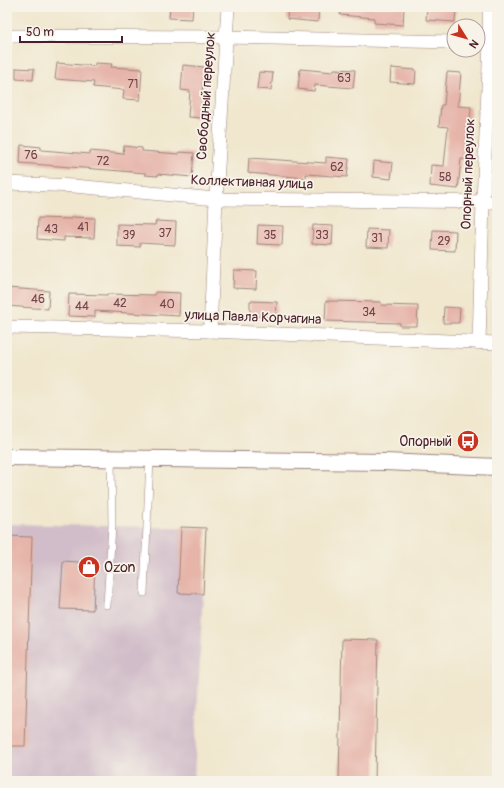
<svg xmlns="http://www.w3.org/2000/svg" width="504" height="788" font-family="Pangolin,sans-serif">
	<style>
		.industrial { fill: #d1bdc9 }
		.building { fill: #e6b4a9 }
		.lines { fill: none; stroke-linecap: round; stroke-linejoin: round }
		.service-casing { stroke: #9d837c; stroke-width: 8 }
		.minor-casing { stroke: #9d837c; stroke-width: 14 }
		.tertiary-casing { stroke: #9d837c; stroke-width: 18 }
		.service { stroke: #fff; stroke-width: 7 }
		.minor { stroke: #fff; stroke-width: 13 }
		.tertiary { stroke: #fff; stroke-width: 16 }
		.labels { text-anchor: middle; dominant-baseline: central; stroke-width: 3.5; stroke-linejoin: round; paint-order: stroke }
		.number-label { font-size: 12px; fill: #71444a }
		.street-label { font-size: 14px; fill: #4a1f2b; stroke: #f7f3e8 }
		.poi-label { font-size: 14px; fill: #4a1f2b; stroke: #f7f3e8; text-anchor: end }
	</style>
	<rect width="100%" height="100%" fill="#f7f3e8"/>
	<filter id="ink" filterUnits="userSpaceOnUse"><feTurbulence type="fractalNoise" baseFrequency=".025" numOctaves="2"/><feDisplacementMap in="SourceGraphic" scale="8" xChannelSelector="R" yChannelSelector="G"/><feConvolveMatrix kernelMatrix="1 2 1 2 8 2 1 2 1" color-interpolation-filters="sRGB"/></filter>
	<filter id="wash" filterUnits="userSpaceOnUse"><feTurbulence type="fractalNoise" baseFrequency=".012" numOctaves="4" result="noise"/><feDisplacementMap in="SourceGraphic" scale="16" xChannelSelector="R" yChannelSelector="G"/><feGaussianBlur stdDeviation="0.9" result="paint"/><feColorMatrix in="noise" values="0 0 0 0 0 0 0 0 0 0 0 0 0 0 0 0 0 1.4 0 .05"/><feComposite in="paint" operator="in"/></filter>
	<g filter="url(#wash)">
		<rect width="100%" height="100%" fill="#f0e7ce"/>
		<!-- industrial -->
		<path class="industrial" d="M7 524 206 528 194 781H7Z"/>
		<g id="blocks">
			<!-- building -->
			<g class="building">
				<path d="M170 7H193L192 19 169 18Z"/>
				<path d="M288 7H319L318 22 287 19Z"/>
				<path d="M341 7H404L403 25 374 23V18L340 15Z"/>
				<path d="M427 7H456L455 22 426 20Z"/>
				<path d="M57 63 95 66V63L112 64 111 67 142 69 140 100 123 99 124 90 93 87 94 82 55 79Z"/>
				<path d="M183 65 204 67 202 95 205 96 203 118 188 117 190 91 181 90Z"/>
				<path d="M16 68 34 69 33 80 16 79Z"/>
				<path d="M391 68 416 70 415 84 390 82Z"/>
				<path d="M300 69 333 72 334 69 355 70 353 88 315 85 314 91 298 89Z"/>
				<path d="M259 72 273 73 271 90 257 89Z"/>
				<path d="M447 72 461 73 458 106 471 107 468 148H470L469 160 461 159 458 189 430 186 431 165 444 166 448 127 439 126 441 105H444Z"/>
				<path d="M21 145 41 147V150L90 154V151L123 154 124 146 142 148V151L179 154V152L194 153 192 177 158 174V176L145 175 146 173 20 163Z"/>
				<path d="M326 157 349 159 347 177 306 174V178L248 173 249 158 326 163Z"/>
				<path d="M374 161 393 163 391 179 373 177Z"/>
				<path d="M71 217 95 218 94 238 64 237V241L37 239 38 218 71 219Z"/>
				<path d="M156 221 176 222 175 245 140 243V247L117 246V224L155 225Z"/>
				<path d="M258 225 283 226 282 245 257 244Z"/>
				<path d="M313 225 333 226 332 245 312 244Z"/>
				<path d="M367 229 389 230 388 248 366 247Z"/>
				<path d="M433 230 456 231 455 251 432 250Z"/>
				<path d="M234 270 257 271 256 289 233 288Z"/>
				<path d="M7 288 49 291 48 309 7 306Z"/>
				<path d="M155 292 180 293 179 316 95 311V317L68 316 69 294 107 295V294L155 295Z"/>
				<path d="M250 301 277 302 276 317 250 316Z"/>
				<path d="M326 301 381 302V305L418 306 417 326H400V323L325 321Z"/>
				<path d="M444 307 460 308 459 323H443Z"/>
				<path d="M181 527 206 528 203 594 178 593Z"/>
				<path d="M7 536 32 537 25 746H7Z"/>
				<path d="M63 561 95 563 93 610 60 609Z"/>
				<path d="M342 639 378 640 375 781H339Z"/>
			</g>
		</g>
	</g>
	<g filter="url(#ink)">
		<use href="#blocks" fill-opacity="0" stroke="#9d837c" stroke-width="1"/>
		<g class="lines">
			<!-- service casing -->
			<g class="service-casing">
				<g id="service">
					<path d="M144 593 150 459"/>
					<path d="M107 605 112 526 111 458"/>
				</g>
			</g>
			<!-- minor casing -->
			<g class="minor-casing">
				<g id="minor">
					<path d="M7 36 225 37 454 42"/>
					<path d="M7 183 74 186 216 199 497 202"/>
					<path d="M7 327 210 331 497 343"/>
					<path d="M210 331 216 199 228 7"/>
					<path d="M479 343 483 202 490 43 489 7"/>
				</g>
			</g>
			<!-- tertiary casing -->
			<g class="tertiary-casing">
				<path id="tertiary" d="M7 457 385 462 497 467"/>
			</g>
			<!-- service -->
			<use href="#service" class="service"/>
			<!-- minor -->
			<use href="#minor" class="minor"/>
			<!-- tertiary -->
			<use href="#tertiary" class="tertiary"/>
		</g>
	</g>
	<!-- icons -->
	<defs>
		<g id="bus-disc" transform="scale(1.15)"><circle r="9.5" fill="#c8321e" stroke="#f7f3e8"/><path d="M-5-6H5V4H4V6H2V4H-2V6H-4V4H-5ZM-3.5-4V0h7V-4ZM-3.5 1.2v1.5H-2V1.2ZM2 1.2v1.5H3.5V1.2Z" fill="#fff"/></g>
		<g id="shop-disc" transform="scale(1.15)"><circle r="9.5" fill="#c8321e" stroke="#f7f3e8"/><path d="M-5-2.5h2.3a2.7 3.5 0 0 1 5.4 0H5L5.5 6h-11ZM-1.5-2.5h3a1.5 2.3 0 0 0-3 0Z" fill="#fff"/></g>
	</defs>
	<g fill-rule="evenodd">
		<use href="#bus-disc" x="468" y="441"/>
		<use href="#shop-disc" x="89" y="567"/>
	</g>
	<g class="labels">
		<!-- number labels -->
		<g class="number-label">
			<text x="344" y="78">63</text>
			<text x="133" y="84">71</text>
			<text x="31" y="155">76</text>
			<text x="103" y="161">72</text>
			<text x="337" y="167">62</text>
			<text x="445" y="177">58</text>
			<text x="83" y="227">41</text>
			<text x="51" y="229">43</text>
			<text x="165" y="233">37</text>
			<text x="129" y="235">39</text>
			<text x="270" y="235">35</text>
			<text x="322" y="235">33</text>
			<text x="377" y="238">31</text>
			<text x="444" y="241">29</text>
			<text x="38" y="299">46</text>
			<text x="120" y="303">42</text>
			<text x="167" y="304">40</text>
			<text x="82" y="306">44</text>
			<text x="369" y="312">34</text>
		</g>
		<!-- street labels -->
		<g class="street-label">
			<text transform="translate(206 96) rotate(-86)">Свободный переулок</text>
			<text transform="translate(468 174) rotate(-88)">Опорный переулок</text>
			<text transform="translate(252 182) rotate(2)">Коллективная улица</text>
			<text transform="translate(253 317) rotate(2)">улица Павла Корчагина</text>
		</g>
		<!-- poi labels -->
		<g class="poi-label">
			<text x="452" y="441">Опорный</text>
			<text x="104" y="567" text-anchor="start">Ozon</text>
		</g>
	</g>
	<!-- margin -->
	<rect width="504" height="788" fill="none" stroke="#f7f3e8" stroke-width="24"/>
	<!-- north arrow -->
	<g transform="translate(466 38) rotate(127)"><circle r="19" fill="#f7f3e8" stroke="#b29e9c"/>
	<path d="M0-3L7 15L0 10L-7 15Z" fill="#c8321e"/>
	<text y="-6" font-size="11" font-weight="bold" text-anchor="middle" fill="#4a1f2b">N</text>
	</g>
	<!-- scale -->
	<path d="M20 36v6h102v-6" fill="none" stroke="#4a1f2b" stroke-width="2"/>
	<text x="26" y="36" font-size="12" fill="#4a1f2b" stroke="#f7f3e8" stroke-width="3" paint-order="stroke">50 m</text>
</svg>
